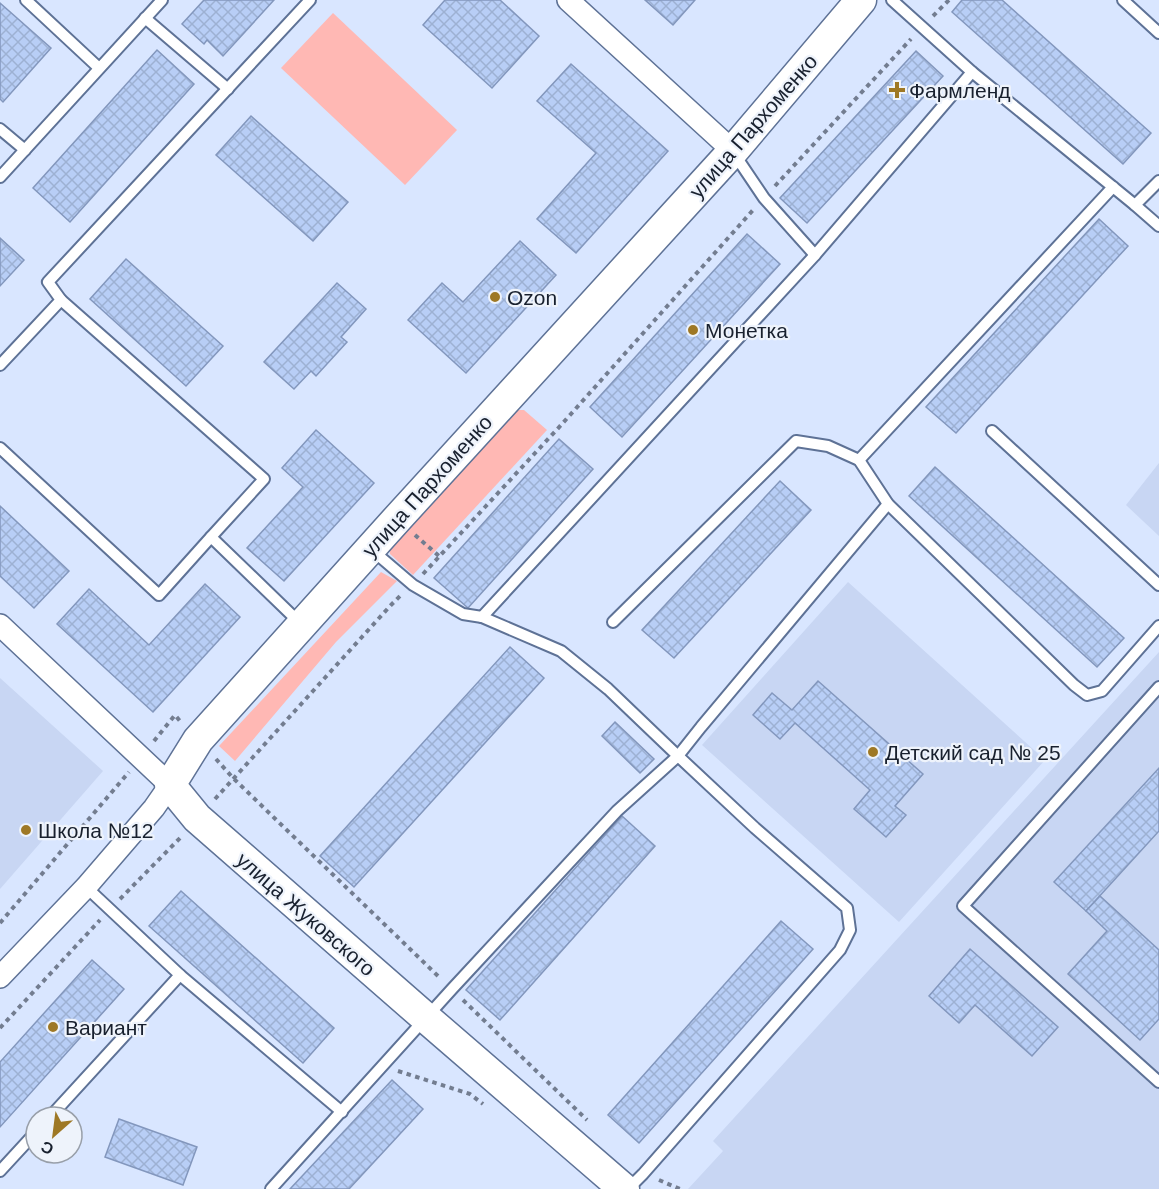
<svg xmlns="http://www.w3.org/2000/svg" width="1159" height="1189" font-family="Arial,sans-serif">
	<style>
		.built { fill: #c8d6f3 }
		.grass { fill: #ffb8b4 }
		.building { fill: url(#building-cross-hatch); stroke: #8397bd; stroke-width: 1.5 }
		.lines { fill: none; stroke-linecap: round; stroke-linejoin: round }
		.lane-casing { stroke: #5e7296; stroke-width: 14 }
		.street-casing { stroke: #5e7296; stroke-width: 24 }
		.secondary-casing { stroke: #5e7296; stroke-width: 33 }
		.path { stroke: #737d90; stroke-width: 4; stroke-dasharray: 4.5 4.5; stroke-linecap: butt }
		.lane { stroke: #fff; stroke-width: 10 }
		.street { stroke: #fff; stroke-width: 21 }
		.secondary { stroke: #fff; stroke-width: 30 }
		.poi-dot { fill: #9e7825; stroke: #eef3fb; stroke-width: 2 }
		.labels { text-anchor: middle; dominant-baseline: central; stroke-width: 4.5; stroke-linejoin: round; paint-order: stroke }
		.poi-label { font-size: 21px; fill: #18202e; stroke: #eef3fb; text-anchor: start }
		.street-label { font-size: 21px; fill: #18202e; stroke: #eef3fb }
	</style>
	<defs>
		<pattern id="building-cross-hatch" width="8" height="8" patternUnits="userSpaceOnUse" patternTransform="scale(1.5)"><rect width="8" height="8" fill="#b8cef6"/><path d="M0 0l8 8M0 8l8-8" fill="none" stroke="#9db1d3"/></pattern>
	</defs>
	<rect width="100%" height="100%" fill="#d9e6ff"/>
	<!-- built -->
	<g class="built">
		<path d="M1159 463V536L1126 505Z"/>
		<path d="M848 582 1045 760 899 922 702 745Z"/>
		<path d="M1159 652V1189H688L723 1151 713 1141Z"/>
		<path d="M0 678 103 771 0 889Z"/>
	</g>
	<!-- grass -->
	<g class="grass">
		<path d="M333 13 457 130 405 185 281 68Z"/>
		<path d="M516 410H524L547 430 413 575 390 554 389 541Z"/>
		<path d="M381 572 397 581 336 642 235 761 219 746Z"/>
	</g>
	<!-- building -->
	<g class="building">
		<path d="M204 0H274L223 56 207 40 204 44 182 24Z"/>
		<path d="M445 0H500L539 36 492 88 423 25Z"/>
		<path d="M645 0H695L673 25Z"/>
		<path d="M962 0H1002L1151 133 1123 164 952 12Z"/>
		<path d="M0 3 51 48 3 102 0 99Z"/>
		<path d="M157 50 194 84 70 222 33 188Z"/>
		<path d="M916 51 943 76 807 223 780 198Z"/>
		<path d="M571 64 668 151 576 253 537 219 596 153 537 101Z"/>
		<path d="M251 116 348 202 313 241 216 155Z"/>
		<path d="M1099 219 1128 246 956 433 926 407Z"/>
		<path d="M747 234 780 264 622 437 590 407Z"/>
		<path d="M0 238 24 260 0 286Z"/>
		<path d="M520 241 556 275 466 373 408 320 442 283 463 302Z"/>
		<path d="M126 259 223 346 186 386 90 299Z"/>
		<path d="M337 283 366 309 341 337 347 342 316 376 311 371 294 389 264 362Z"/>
		<path d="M316 430 374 483 284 581 247 548 303 487 282 468Z"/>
		<path d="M559 439 593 469 468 608 434 578Z"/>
		<path d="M935 467 1124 638 1097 667 909 496Z"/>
		<path d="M780 481 811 510 674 658 642 630Z"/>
		<path d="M0 506 69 571 34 608 0 576Z"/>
		<path d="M205 584 240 617 153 712 57 624 89 589 149 645Z"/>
		<path d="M510 647 544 678 354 887 320 856Z"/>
		<path d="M818 681 923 774 895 806 906 815 886 837 854 809 870 790 795 723 780 739 753 715 772 693 792 710Z"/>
		<path d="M615 722 654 759 640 773 602 736Z"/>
		<path d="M1159 768V831L1086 911 1054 882Z"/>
		<path d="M622 816 655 846 500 1020 466 990Z"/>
		<path d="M181 891 334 1028 303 1063 149 926Z"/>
		<path d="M1100 896 1159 950V1019L1140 1040 1068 974 1107 931 1086 911Z"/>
		<path d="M781 921 813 949 639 1143 608 1115Z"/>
		<path d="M970 949 1058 1027 1032 1056 975 1005 959 1023 929 996Z"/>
		<path d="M92 960 124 989 0 1127V1062Z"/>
		<path d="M392 1080 423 1109 349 1189H290Z"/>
		<path d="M119 1119 197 1147 183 1185 105 1157Z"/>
	</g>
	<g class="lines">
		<!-- lane casing -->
		<g class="lane-casing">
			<g id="lane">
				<path d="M26 0 99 68"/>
				<path d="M892 0 972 72 1135 205 1159 226"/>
				<path d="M1123 0 1159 33"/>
				<path d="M145 18 228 89"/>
				<path d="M0 129 25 150"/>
				<path d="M733 152 764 198 815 255"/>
				<path d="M0 177 162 0"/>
				<path d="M1135 205 1159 181"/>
				<path d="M61 300 264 479 211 537"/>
				<path d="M0 365 61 300 48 282 310 0"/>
				<path d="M992 431 1159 585"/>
				<path d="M0 448 159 595 211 537 301 624"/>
				<path d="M859 460 1113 187"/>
				<path d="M482 617 815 255 972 72"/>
				<path d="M613 622 796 441 828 446 859 460 888 504 1074 685 1087 695 1102 691 1159 626"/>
				<path d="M1159 687 963 906 1159 1082"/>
				<path d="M180 975 342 1112"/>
				<path d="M50 1117 180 975 86 887"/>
				<path d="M0 1171 36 1132"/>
				<path d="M271 1189 452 989 617 811 678 756 608 689 561 651 482 617 463 614 413 585 372 550"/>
				<path d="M628 1189 643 1174 840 950 850 930 847 908 755 828 678 756 701 727 888 504"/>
			</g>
		</g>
		<!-- street casing -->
		<g class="street-casing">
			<g id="street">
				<path d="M568 0 733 151"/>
				<path d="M0 625 170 785 154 808 86 887 0 977"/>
			</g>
		</g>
		<!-- secondary casing -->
		<g class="secondary-casing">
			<path id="secondary" d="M624 1189 426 1018 197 818 170 785 198 740 397 519 733 151 861 0"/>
		</g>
		<!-- path -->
		<g class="path">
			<path d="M933 16 949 0"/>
			<path d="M775 186 911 39"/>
			<path d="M415 535 439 556"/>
			<path d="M423 574 562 424 754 209"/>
			<path d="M154 741 175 715 180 721"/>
			<path d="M216 759 233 778 440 978"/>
			<path d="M215 799 391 605 402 594"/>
			<path d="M120 899 182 836"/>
			<path d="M0 923 129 772"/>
			<path d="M463 1000 587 1120"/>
			<path d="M0 1028 100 920"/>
			<path d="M398 1071 470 1094 483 1104"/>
			<path d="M659 1180 680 1189"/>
		</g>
		<!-- lane -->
		<use href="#lane" class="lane"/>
		<!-- street -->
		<use href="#street" class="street"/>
		<!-- secondary -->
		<use href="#secondary" class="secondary"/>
	</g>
	<!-- markers -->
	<g class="poi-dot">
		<path d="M894 81h6v6h6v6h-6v6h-6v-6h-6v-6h6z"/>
		<circle cx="495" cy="297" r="6"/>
		<circle cx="693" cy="330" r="6"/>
		<circle cx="873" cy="752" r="6"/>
		<circle cx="26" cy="830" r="6"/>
		<circle cx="53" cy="1027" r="6"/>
	</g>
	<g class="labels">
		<!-- poi labels -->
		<g class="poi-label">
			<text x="909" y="90">Фармленд</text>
			<text x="507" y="297">Ozon</text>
			<text x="705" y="330">Монетка</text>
			<text x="885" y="752">Детский сад № 25</text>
			<text x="38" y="830">Школа №12</text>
			<text x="65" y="1027">Вариант</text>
		</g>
		<!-- street labels -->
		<g class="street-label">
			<text transform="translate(753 126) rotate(-49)">улица Пархоменко</text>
			<text transform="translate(427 486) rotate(-48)">улица Пархоменко</text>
			<text transform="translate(306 914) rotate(41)">улица Жуковского</text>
		</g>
	</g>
	<!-- north arrow -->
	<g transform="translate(54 1135) rotate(208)"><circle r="28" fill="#eef3fb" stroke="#989fa9" stroke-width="1.5"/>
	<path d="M0-4.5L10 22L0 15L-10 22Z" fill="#9e7825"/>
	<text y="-9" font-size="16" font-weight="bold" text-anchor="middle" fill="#18202e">С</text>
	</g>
</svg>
